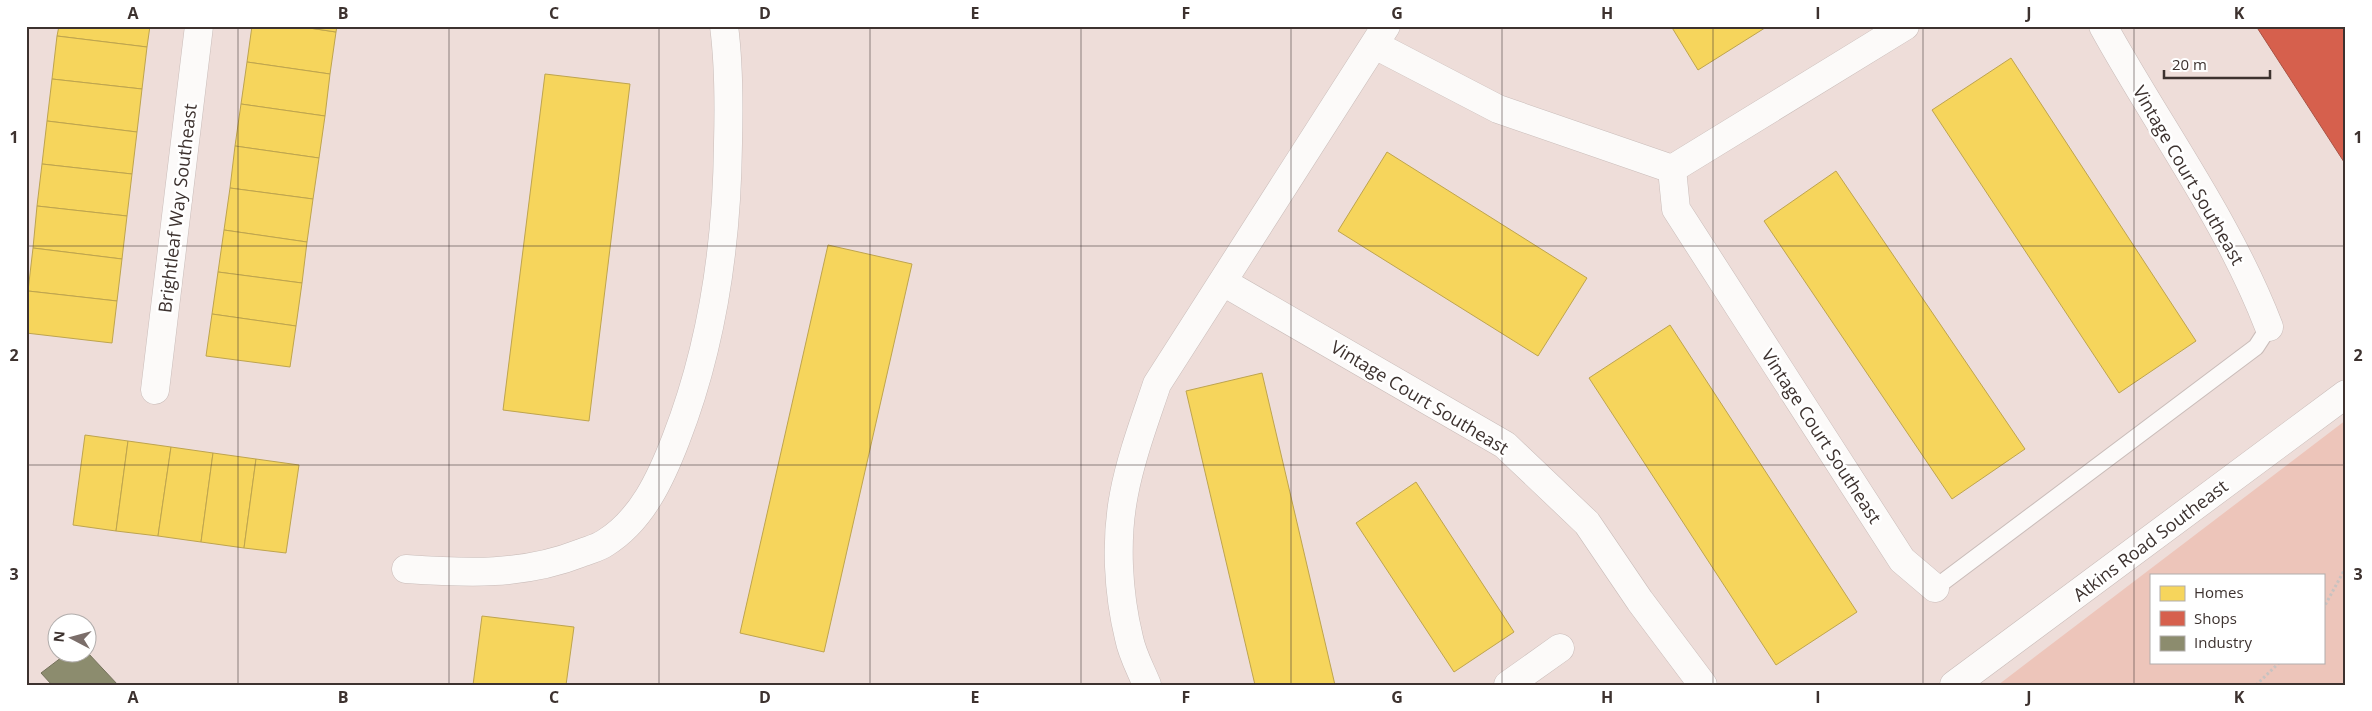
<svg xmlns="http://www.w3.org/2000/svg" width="2372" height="711" font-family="'Open Sans',sans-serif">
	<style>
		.green { fill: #edc5ba; fill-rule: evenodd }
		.homes { fill: #f6d55c; stroke: #bea44e }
		.shops { fill: #d6604d; stroke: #a85244 }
		.industry { fill: #8c8c6e; stroke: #74715b }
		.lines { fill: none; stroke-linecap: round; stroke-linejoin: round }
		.service-casing { stroke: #c9bcb9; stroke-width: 18 }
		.minor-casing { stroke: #c9bcb9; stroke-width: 29 }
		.path { stroke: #c8c2c0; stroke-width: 3; stroke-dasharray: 2.5 2.5; stroke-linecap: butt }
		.service { stroke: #fcfaf9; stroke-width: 16 }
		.minor { stroke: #fcfaf9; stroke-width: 28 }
		.grid { fill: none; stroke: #3d322f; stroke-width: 1; stroke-opacity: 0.55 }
		.labels { text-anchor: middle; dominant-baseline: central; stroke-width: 5; stroke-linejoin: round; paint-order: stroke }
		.street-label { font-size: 18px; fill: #3d322f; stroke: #fff }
		.neatline { fill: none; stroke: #3d322f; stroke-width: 2 }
		.grid-label { font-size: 16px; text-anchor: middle; font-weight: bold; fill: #3d322f }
	</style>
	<rect width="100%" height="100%" fill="#eeddd9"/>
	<!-- green -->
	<path class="green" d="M2346 420V685H1998ZM2151 575H2323V662H2151Z"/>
	<!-- homes -->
	<g class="homes">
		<path d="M59 26H150L147 47 57 36Z"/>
		<path d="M252 26H296L336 32 330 74 247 62Z"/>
		<path d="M296 26H337L336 32Z"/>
		<path d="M1671 26H1768L1698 70Z"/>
		<path d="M57 36 147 47 142 89 52 79Z"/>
		<path d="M2011 58 2196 341 2119 393 1932 110Z"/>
		<path d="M247 62 330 74 325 116 241 104Z"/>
		<path d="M545 74 630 84 589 421 503 410Z"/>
		<path d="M52 79 142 89 137 132 47 121Z"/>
		<path d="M241 104 325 116 319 158 235 146Z"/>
		<path d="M47 121 137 132 132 174 42 164Z"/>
		<path d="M235 146 319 158 313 199 230 188Z"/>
		<path d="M1387 152 1587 278 1538 356 1338 231Z"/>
		<path d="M42 164 132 174 127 216 37 206Z"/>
		<path d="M1836 171 2025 449 1952 499 1764 221Z"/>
		<path d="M230 188 313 199 307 242 224 230Z"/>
		<path d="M37 206 127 216 122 259 33 248Z"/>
		<path d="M224 230 307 242 302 283 218 272Z"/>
		<path d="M828 245 912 264 824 652 740 633Z"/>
		<path d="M33 248 122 259 117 301 28 291Z"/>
		<path d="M218 272 302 283 296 326 212 314Z"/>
		<path d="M28 291 117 301 112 343 26 333Z"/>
		<path d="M212 314 296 326 290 367 206 356Z"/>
		<path d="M1670 325 1857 612 1776 665 1589 378Z"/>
		<path d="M1262 373 1335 685H1255L1186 391Z"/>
		<path d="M85 435 128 441 116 531 73 525Z"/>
		<path d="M128 441 171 447 158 536 116 531Z"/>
		<path d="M171 447 213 453 201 542 158 536Z"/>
		<path d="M213 453 256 459 244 548 201 542Z"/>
		<path d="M256 459 299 465 286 553 244 548Z"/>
		<path d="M1416 482 1514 632 1454 672 1356 523Z"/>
		<path d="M482 616 574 627 566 685H473Z"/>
	</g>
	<!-- shops -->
	<path class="shops" d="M2256 26H2346V165Z"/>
	<!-- industry -->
	<path class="industry" d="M88 653 118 685H52L41 673 66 654Z"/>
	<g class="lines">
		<!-- service casing -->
		<g class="service-casing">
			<path id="service" d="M1935 588 2256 347 2269 327"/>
		</g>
		<!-- minor casing -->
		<g class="minor-casing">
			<g id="minor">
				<path d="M2103 26C2158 126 2228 220 2269 327"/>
				<path d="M1375 45 1498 109 1672 169 1676 209 1902 560 1935 588"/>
				<path d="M1672 169 1905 26"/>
				<path d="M1223 282 1505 445 1587 523 1640 601 1703 685"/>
				<path d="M155 390 199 26"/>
				<path d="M406 569C466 573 523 576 581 553 588 550 598 548 605 543 642 520 661 478 676 439 713 344 727 245 728 143 729 105 729 64 724 26"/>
				<path d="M1147 685C1141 670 1132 654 1129 638 1118 593 1115 540 1124 494 1131 457 1145 420 1157 384L1386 26"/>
				<path d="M1508 685 1560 648"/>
				<path d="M1954 685 2346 394"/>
			</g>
		</g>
		<!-- path -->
		<g class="path">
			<path d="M2323 609 2346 567"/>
			<path d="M2256 685 2280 662"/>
		</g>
		<!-- service -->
		<use href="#service" class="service"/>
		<!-- minor -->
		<use href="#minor" class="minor"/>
	</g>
	<!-- grid -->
	<path class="grid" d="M238 26V685M449 26V685M659 26V685M870 26V685M1081 26V685M1291 26V685M1502 26V685M1713 26V685M1923 26V685M2134 26V685M26 246H2346M26 465H2346"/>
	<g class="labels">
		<!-- street labels -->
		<g class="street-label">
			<text transform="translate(2189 175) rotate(60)">Vintage Court Southeast</text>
			<text transform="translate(177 208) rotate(-83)">Brightleaf Way Southeast</text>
			<text transform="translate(1420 397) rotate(31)">Vintage Court Southeast</text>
			<text transform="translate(1822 436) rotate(57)">Vintage Court Southeast</text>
			<text transform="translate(2150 540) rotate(-37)">Atkins Road Southeast</text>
		</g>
	</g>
	<!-- border -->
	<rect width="2372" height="711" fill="none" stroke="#ffffff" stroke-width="55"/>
	<!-- legend -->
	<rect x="2150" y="574" width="175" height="90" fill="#ffffff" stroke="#b1adac"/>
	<rect x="2160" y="586" width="25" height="15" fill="#f6d55c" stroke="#b1adac"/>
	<text x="2194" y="598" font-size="15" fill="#3d322f">Homes</text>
	<rect x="2160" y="611" width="25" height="15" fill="#d6604d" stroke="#b1adac"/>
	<text x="2194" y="624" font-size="15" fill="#3d322f">Shops</text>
	<rect x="2160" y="636" width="25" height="15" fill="#8c8c6e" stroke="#b1adac"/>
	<text x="2194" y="648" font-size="15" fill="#3d322f">Industry</text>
	<!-- north arrow -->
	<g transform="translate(72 638) rotate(276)"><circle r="24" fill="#ffffff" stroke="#b1adac"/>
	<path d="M0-4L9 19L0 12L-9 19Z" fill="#7b6e6a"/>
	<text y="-8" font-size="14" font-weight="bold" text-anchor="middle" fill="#3d322f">N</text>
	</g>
	<!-- scale -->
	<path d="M2164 70v8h106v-8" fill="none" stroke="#3d322f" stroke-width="2.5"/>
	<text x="2172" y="70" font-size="15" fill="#3d322f" stroke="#ffffff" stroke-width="4" paint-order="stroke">20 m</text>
	<rect x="28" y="28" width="2316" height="656" class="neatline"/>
	<g class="grid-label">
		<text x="133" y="19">A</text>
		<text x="343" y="19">B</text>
		<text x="554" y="19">C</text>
		<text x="765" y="19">D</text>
		<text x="975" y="19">E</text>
		<text x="1186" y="19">F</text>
		<text x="1397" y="19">G</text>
		<text x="1607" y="19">H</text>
		<text x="1818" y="19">I</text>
		<text x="2029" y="19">J</text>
		<text x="2239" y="19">K</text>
		<text x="14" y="143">1</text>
		<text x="2358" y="143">1</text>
		<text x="14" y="361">2</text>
		<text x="2358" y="361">2</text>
		<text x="14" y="580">3</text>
		<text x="2358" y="580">3</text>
		<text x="133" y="703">A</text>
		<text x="343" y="703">B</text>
		<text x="554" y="703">C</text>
		<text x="765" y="703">D</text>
		<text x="975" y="703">E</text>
		<text x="1186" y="703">F</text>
		<text x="1397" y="703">G</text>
		<text x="1607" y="703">H</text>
		<text x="1818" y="703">I</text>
		<text x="2029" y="703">J</text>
		<text x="2239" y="703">K</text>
	</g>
</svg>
